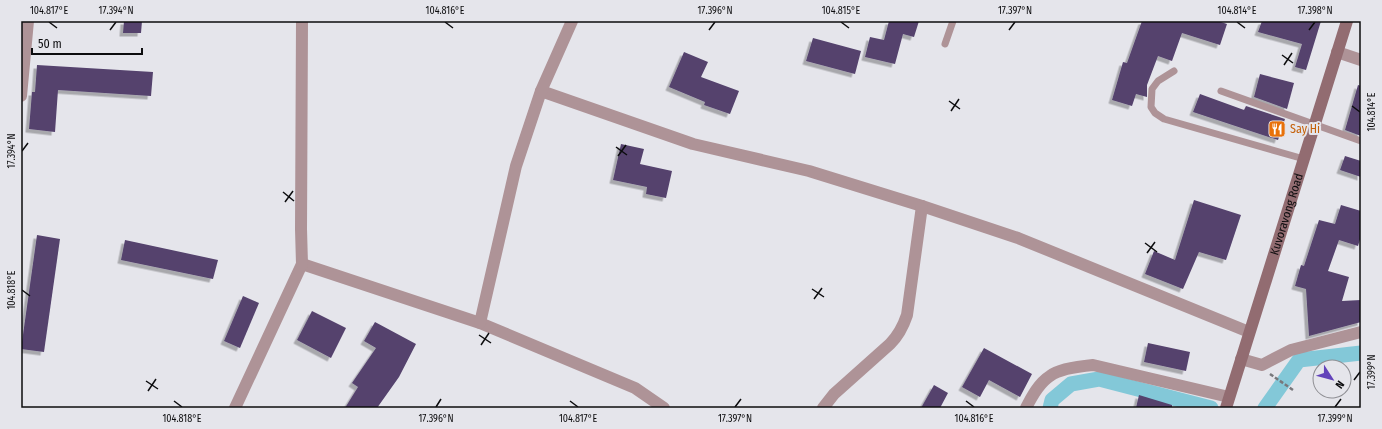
<svg xmlns="http://www.w3.org/2000/svg" width="1382" height="429" font-family="'Fira Sans Condensed',sans-serif">
	<style>
		.lines { fill: none; stroke-linecap: round; stroke-linejoin: round }
		.canal { stroke: #83c8d8; stroke-width: 15 }
		.building { fill: #54426d; filter: url(#shadow) }
		.path { stroke: #78787c; stroke-width: 2.5; stroke-dasharray: 4 2; stroke-linecap: butt }
		.lane { stroke: #ae9397; stroke-width: 7 }
		.street { stroke: #ae9397; stroke-width: 12 }
		.secondary { stroke: #926c71; stroke-width: 12 }
		.ticks { fill: none; stroke: #0c0c0e; stroke-width: 1.5 }
		.labels { text-anchor: middle; dominant-baseline: central; stroke-width: 4; stroke-linejoin: round; paint-order: stroke }
		.food-label { font-size: 12px; fill: #c56008; stroke: #e5e5eb; text-anchor: start }
		.street-label { font-size: 12px; fill: #0c0c0e; stroke: #e5e5eb }
		.neatline { fill: none; stroke: #0c0c0e; stroke-width: 1.5 }
		.ticks-label { font-size: 10px; text-anchor: middle; fill: #0c0c0e }
	</style>
	<defs>
		<filter id="shadow"><feDropShadow dx="-3.5" dy="3.5" stdDeviation="0" flood-color="#0004"/></filter>
	</defs>
	<rect width="100%" height="100%" fill="#e5e5eb"/>
	<g class="lines">
		<!-- canal -->
		<g class="canal">
			<path d="M1050 408 1052 400 1071 384 1099 379 1211 408"/>
			<path d="M1265 408 1299 360 1361 353"/>
		</g>
	</g>
	<!-- building -->
	<g class="building">
		<path d="M124 21H142L141 33H123Z"/>
		<path d="M889 21H919L914 37 903 34 895 64 865 57 870 37 884 40Z"/>
		<path d="M1142 21H1218L1227 24 1220 45 1182 33 1172 61 1158 56 1147 85V97L1136 94 1132 106 1112 100 1123 62 1127 63Z"/>
		<path d="M1262 21H1321L1306 70 1295 67 1302 44 1258 32Z"/>
		<path d="M813 38 861 51 855 74 806 61Z"/>
		<path d="M684 52 708 62 701 77 739 91 730 114 704 105 705 102 669 87Z"/>
		<path d="M37 65 153 72 151 96 58 90 55 132 29 129 32 92H35Z"/>
		<path d="M1260 74 1294 83 1287 109 1254 97Z"/>
		<path d="M1358 85 1361 86V136L1345 130Z"/>
		<path d="M1200 94 1244 110 1246 106 1285 119 1278 140 1193 112Z"/>
		<path d="M621 144 644 149 640 164 672 171 666 198 646 194 647 187 613 180Z"/>
		<path d="M1345 156 1361 161V177L1340 170Z"/>
		<path d="M1194 200 1241 215 1226 260 1199 252 1183 289 1145 274 1154 251 1175 260Z"/>
		<path d="M1341 205 1361 211V236L1358 246 1339 240 1328 271 1349 277 1342 301 1361 300V322L1309 336 1306 289 1295 286 1301 265 1304 266 1319 220 1335 224Z"/>
		<path d="M37 235 60 239 44 352 21 349Z"/>
		<path d="M125 240 218 260 213 279 121 260Z"/>
		<path d="M243 296 259 303 240 348 224 341Z"/>
		<path d="M312 311 346 328 331 358 297 340Z"/>
		<path d="M375 322 416 344 399 377 377 408H345L358 387 352 383 376 348 364 341Z"/>
		<path d="M1148 343 1190 352 1186 371 1144 362Z"/>
		<path d="M984 348 1032 374 1020 397 989 380 980 397 962 387Z"/>
		<path d="M934 385 948 393 940 408H921Z"/>
		<path d="M1139 395 1172 405V408H1136Z"/>
	</g>
	<g class="lines">
		<!-- path -->
		<path class="path" d="M1270 374 1293 390"/>
		<!-- lane -->
		<g class="lane">
			<path d="M945 44 953 21"/>
			<path d="M1174 71 1158 81 1152 89 1151 107 1155 113 1164 119 1304 159"/>
			<path d="M1221 91 1361 141"/>
		</g>
		<!-- street -->
		<g class="street">
			<path d="M1337 52 1361 60"/>
			<path d="M541 91 693 144 809 171 922 206 1018 238 1249 332"/>
			<path d="M21 96 28 21"/>
			<path d="M302 264 480 323 635 388 664 408"/>
			<path d="M480 323 516 166 541 91 572 21"/>
			<path d="M1241 359 1262 365 1291 350 1361 332"/>
			<path d="M235 408 302 264 301 229 302 21"/>
			<path d="M823 408 834 394 890 344C899 335 903 327 907 315L922 206"/>
			<path d="M1026 408C1032 396 1039 383 1050 376 1059 369 1082 366 1093 365L1229 397"/>
		</g>
		<!-- secondary -->
		<path class="secondary" id="s1" d="M1226 408 1347 21"/>
	</g>
	<!-- ticks -->
	<path class="ticks" d="M49 22 57 28M445 22 453 28M841 22 849 28M1237 22 1245 28M110 30 116 22M709 30 715 22M1009 30 1015 22M1309 30 1315 22M1282 55 1293 63M1284 65 1292 53M949 101 960 109M1352 106 1360 112M951 111 959 99M616 147 627 155M22 151 28 143M618 156 626 145M283 192 294 201M285 202 293 191M1145 243 1157 252M1147 253 1155 242M812 289 824 297M22 290 30 296M814 299 822 288M479 335 491 343M481 345 489 333M1354 380 1360 372M146 381 158 389M148 391 156 379M174 401 182 407M570 401 578 407M966 401 974 407M436 407 441 399M735 407 741 399M1335 407 1341 399"/>
	<!-- icons -->
	<defs>
		<g id="restaurant-square" transform="scale(0.9)"><rect x="-9" y="-9" width="18" height="18" rx="4" fill="#e8710a" stroke="#e5e5eb"/><path d="M-5-6h1v4h1v-4h1v4h1v-4h1v5L-1.5 .5V6h-2V.5L-5-1ZM5-6V6H3V1.5H1.5Q1.5-4 5-6Z" fill="#fff"/></g>
	</defs>
	<g fill-rule="evenodd">
		<use href="#restaurant-square" x="1277" y="129"/>
	</g>
	<g class="labels">
		<!-- food labels -->
		<g class="food-label">
			<text x="1290" y="129">Say Hi</text>
		</g>
		<!-- street labels -->
		<g class="street-label">
			<text stroke="none"><textPath href="#s1" startOffset="203">Kuvoravong Road</textPath></text>
		</g>
	</g>
	<!-- border -->
	<rect width="1382" height="429" fill="none" stroke="#e5e5eb" stroke-width="44"/>
	<!-- north arrow -->
	<g transform="translate(1332 379) rotate(126)"><circle r="19" fill="#e5e5eb" stroke="#8e8e93"/>
	<path d="M0-3L7 15L0 10L-7 15Z" fill="#6242ba"/>
	<text y="-6" font-size="11" font-weight="bold" text-anchor="middle" fill="#0c0c0e">N</text>
	</g>
	<!-- scale -->
	<path d="M32 48v6h110v-6" fill="none" stroke="#0c0c0e" stroke-width="2"/>
	<text x="38" y="48" font-size="12" fill="#0c0c0e" stroke="#e5e5eb" stroke-width="3" paint-order="stroke">50 m</text>
	<rect x="22" y="22" width="1338" height="385" class="neatline"/>
	<g class="ticks-label">
		<text x="49" y="14">104.817°E</text>
		<text x="116" y="14">17.394°N</text>
		<text x="445" y="14">104.816°E</text>
		<text x="715" y="14">17.396°N</text>
		<text x="841" y="14">104.815°E</text>
		<text x="1015" y="14">17.397°N</text>
		<text x="1237" y="14">104.814°E</text>
		<text x="1315" y="14">17.398°N</text>
		<text transform="translate(1371 112) rotate(-90)" y="4">104.814°E</text>
		<text transform="translate(11 151) rotate(-90)" y="4">17.394°N</text>
		<text transform="translate(11 290) rotate(-90)" y="4">104.818°E</text>
		<text transform="translate(1371 372) rotate(-90)" y="4">17.399°N</text>
		<text x="182" y="422">104.818°E</text>
		<text x="436" y="422">17.396°N</text>
		<text x="578" y="422">104.817°E</text>
		<text x="735" y="422">17.397°N</text>
		<text x="974" y="422">104.816°E</text>
		<text x="1335" y="422">17.399°N</text>
	</g>
</svg>
